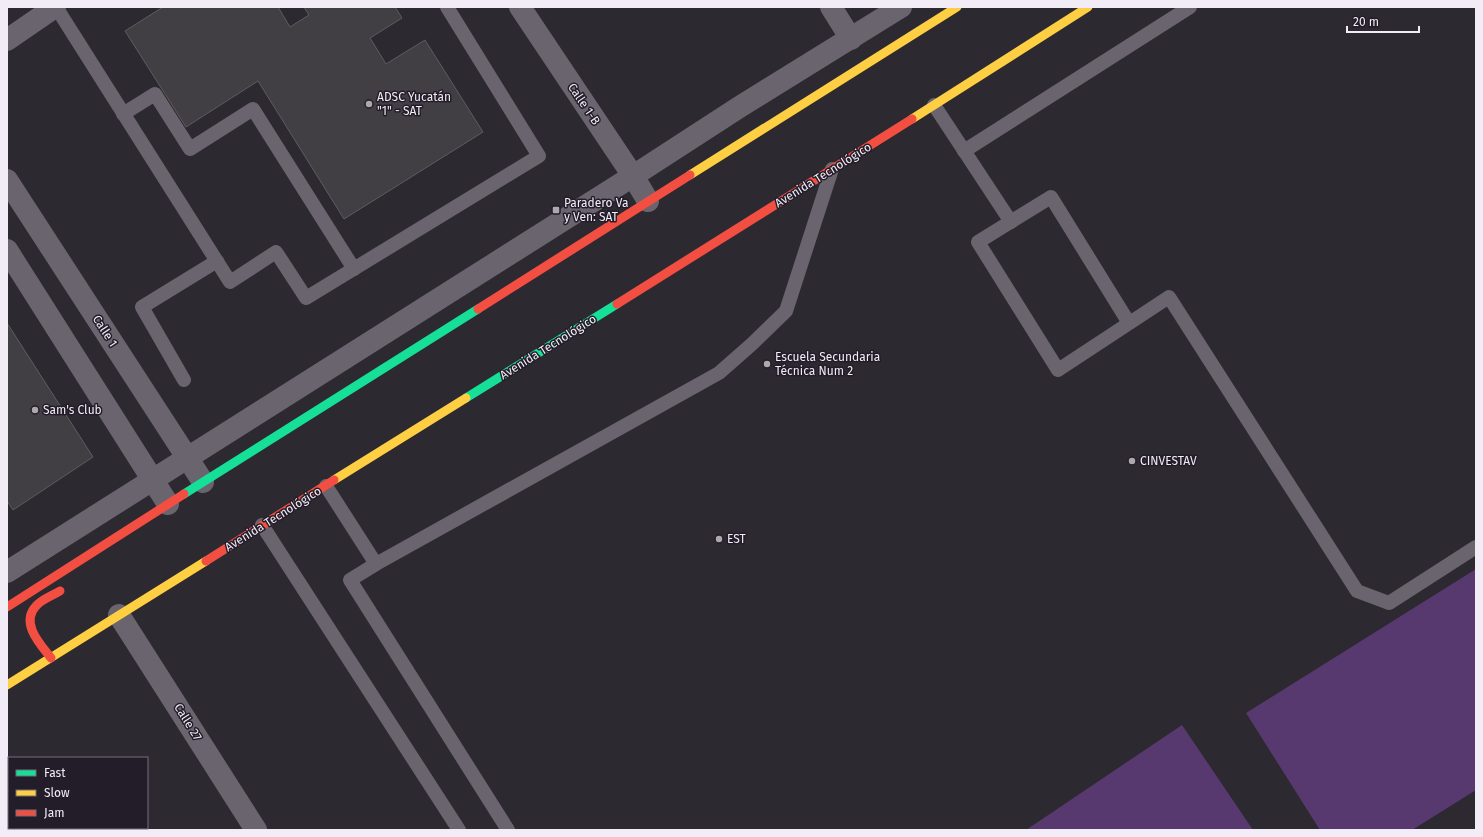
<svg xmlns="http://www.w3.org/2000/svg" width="1483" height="837" font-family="'Fira Sans',sans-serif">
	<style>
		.green { fill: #57396f }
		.building { fill: #423f44; stroke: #5e5b62 }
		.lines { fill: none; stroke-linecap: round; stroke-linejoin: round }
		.lane { stroke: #69646d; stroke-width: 14 }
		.street { stroke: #69646d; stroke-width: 22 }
		.fast { stroke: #16e098; stroke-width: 9 }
		.slow { stroke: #ffcf43; stroke-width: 9 }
		.jam { stroke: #f24e42; stroke-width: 9 }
		.poi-dot { fill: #aca8b0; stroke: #231c29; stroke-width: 1.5 }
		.labels { text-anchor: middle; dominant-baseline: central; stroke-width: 3; stroke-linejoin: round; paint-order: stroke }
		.poi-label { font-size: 12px; fill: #f1ecf5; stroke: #231c29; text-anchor: start }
		.street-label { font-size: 12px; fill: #f1ecf5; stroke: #231c29 }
	</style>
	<rect width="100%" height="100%" fill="#2d2930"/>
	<!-- green -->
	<g class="green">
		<path d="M1476 569V790L1412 830H1320L1246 713Z"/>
		<path d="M1182 725 1253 830H1026Z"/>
	</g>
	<!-- building -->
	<g class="building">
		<path d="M163 7H278L290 27 309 15 304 7H395L402 18 370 38 386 64 425 40 483 132 344 219 258 81 186 127 125 31Z"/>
		<path d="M7 323 93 457 13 510 7 501Z"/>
	</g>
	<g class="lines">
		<!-- lane -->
		<g class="lane">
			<path d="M56 7 230 282 276 252 306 298 539 156 447 7"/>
			<path d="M934 105 1011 222"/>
			<path d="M123 114 155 94 190 149 253 109 354 269"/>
			<path d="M964 151 1190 7"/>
			<path d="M1129 323 1051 197 978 242 1058 370 1169 297 1357 591 1389 603 1476 547"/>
			<path d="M184 380 142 307 217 261"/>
			<path d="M326 486 376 564 719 373 752 344 786 311 832 169"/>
			<path d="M262 525 459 830"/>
			<path d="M376 564 350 580 508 830"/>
		</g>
		<!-- street -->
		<g class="street">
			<path d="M520 7 633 176 648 201"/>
			<path d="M831 7 851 39"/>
			<path d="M7 40 55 7"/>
			<path d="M7 180 203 482"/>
			<path d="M7 250 168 504"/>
			<path d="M7 572 633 176 741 106 901 7"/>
			<path d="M119 615 256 830"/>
		</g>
		<!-- fast -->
		<g class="fast">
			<path d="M466 398 617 304"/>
			<path d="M184 494 478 309"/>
		</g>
		<!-- slow -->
		<g class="slow">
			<path d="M912 119 1088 7"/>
			<path d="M690 175 957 7"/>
			<path d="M334 480 466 398"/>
			<path d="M7 685 206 561"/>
		</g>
		<!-- jam -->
		<g class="jam">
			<path d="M617 304 912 119"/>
			<path d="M478 309 690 175"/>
			<path d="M206 561 334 480"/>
			<path d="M7 607 184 494"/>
			<path d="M51 658C40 644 20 623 36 606 42 599 52 596 60 591"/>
		</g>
	</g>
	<!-- markers -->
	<g class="poi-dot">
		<circle cx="369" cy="104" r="4"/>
		<rect x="552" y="206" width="8" height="8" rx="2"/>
		<circle cx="767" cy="364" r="4"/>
		<circle cx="35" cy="410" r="4"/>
		<circle cx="1132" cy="461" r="4"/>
		<circle cx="719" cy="539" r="4"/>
	</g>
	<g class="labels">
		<!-- poi labels -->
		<g class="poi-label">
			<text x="377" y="97">ADSC Yucatán<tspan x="377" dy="14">"1" - SAT</tspan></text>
			<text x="564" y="203">Paradero Va<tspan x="564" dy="14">y Ven: SAT</tspan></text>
			<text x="775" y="357">Escuela Secundaria<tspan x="775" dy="14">Técnica Num 2</tspan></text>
			<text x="43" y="410">Sam's Club</text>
			<text x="1140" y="461">CINVESTAV</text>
			<text x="727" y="539">EST</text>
		</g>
		<!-- street labels -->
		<g class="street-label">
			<text transform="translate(584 104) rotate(56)">Calle 1-B</text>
			<text transform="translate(823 175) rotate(-32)">Avenida Tecnológico</text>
			<text transform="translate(105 331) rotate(57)">Calle 1</text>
			<text transform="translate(548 347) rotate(-32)">Avenida Tecnológico</text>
			<text transform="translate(273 519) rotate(-32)">Avenida Tecnológico</text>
			<text transform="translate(188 722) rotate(58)">Calle 27</text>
		</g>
	</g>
	<!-- border -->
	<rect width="1483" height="837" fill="none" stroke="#f1ecf5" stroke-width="16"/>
	<!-- legend -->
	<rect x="8" y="757" width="140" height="72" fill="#231c29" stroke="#756f7b"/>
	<rect x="16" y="770" width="20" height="6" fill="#16e098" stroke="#756f7b"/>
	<text x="44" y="777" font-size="12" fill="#f1ecf5">Fast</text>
	<rect x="16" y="790" width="20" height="6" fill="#ffcf43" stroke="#756f7b"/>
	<text x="44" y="797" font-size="12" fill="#f1ecf5">Slow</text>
	<rect x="16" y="810" width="20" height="6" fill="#f24e42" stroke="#756f7b"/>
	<text x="44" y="817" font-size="12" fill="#f1ecf5">Jam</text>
	<!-- scale -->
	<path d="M1347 26v6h72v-6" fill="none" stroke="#f1ecf5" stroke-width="2"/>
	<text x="1353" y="26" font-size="12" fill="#f1ecf5" stroke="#231c29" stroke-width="3" paint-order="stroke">20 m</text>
</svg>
